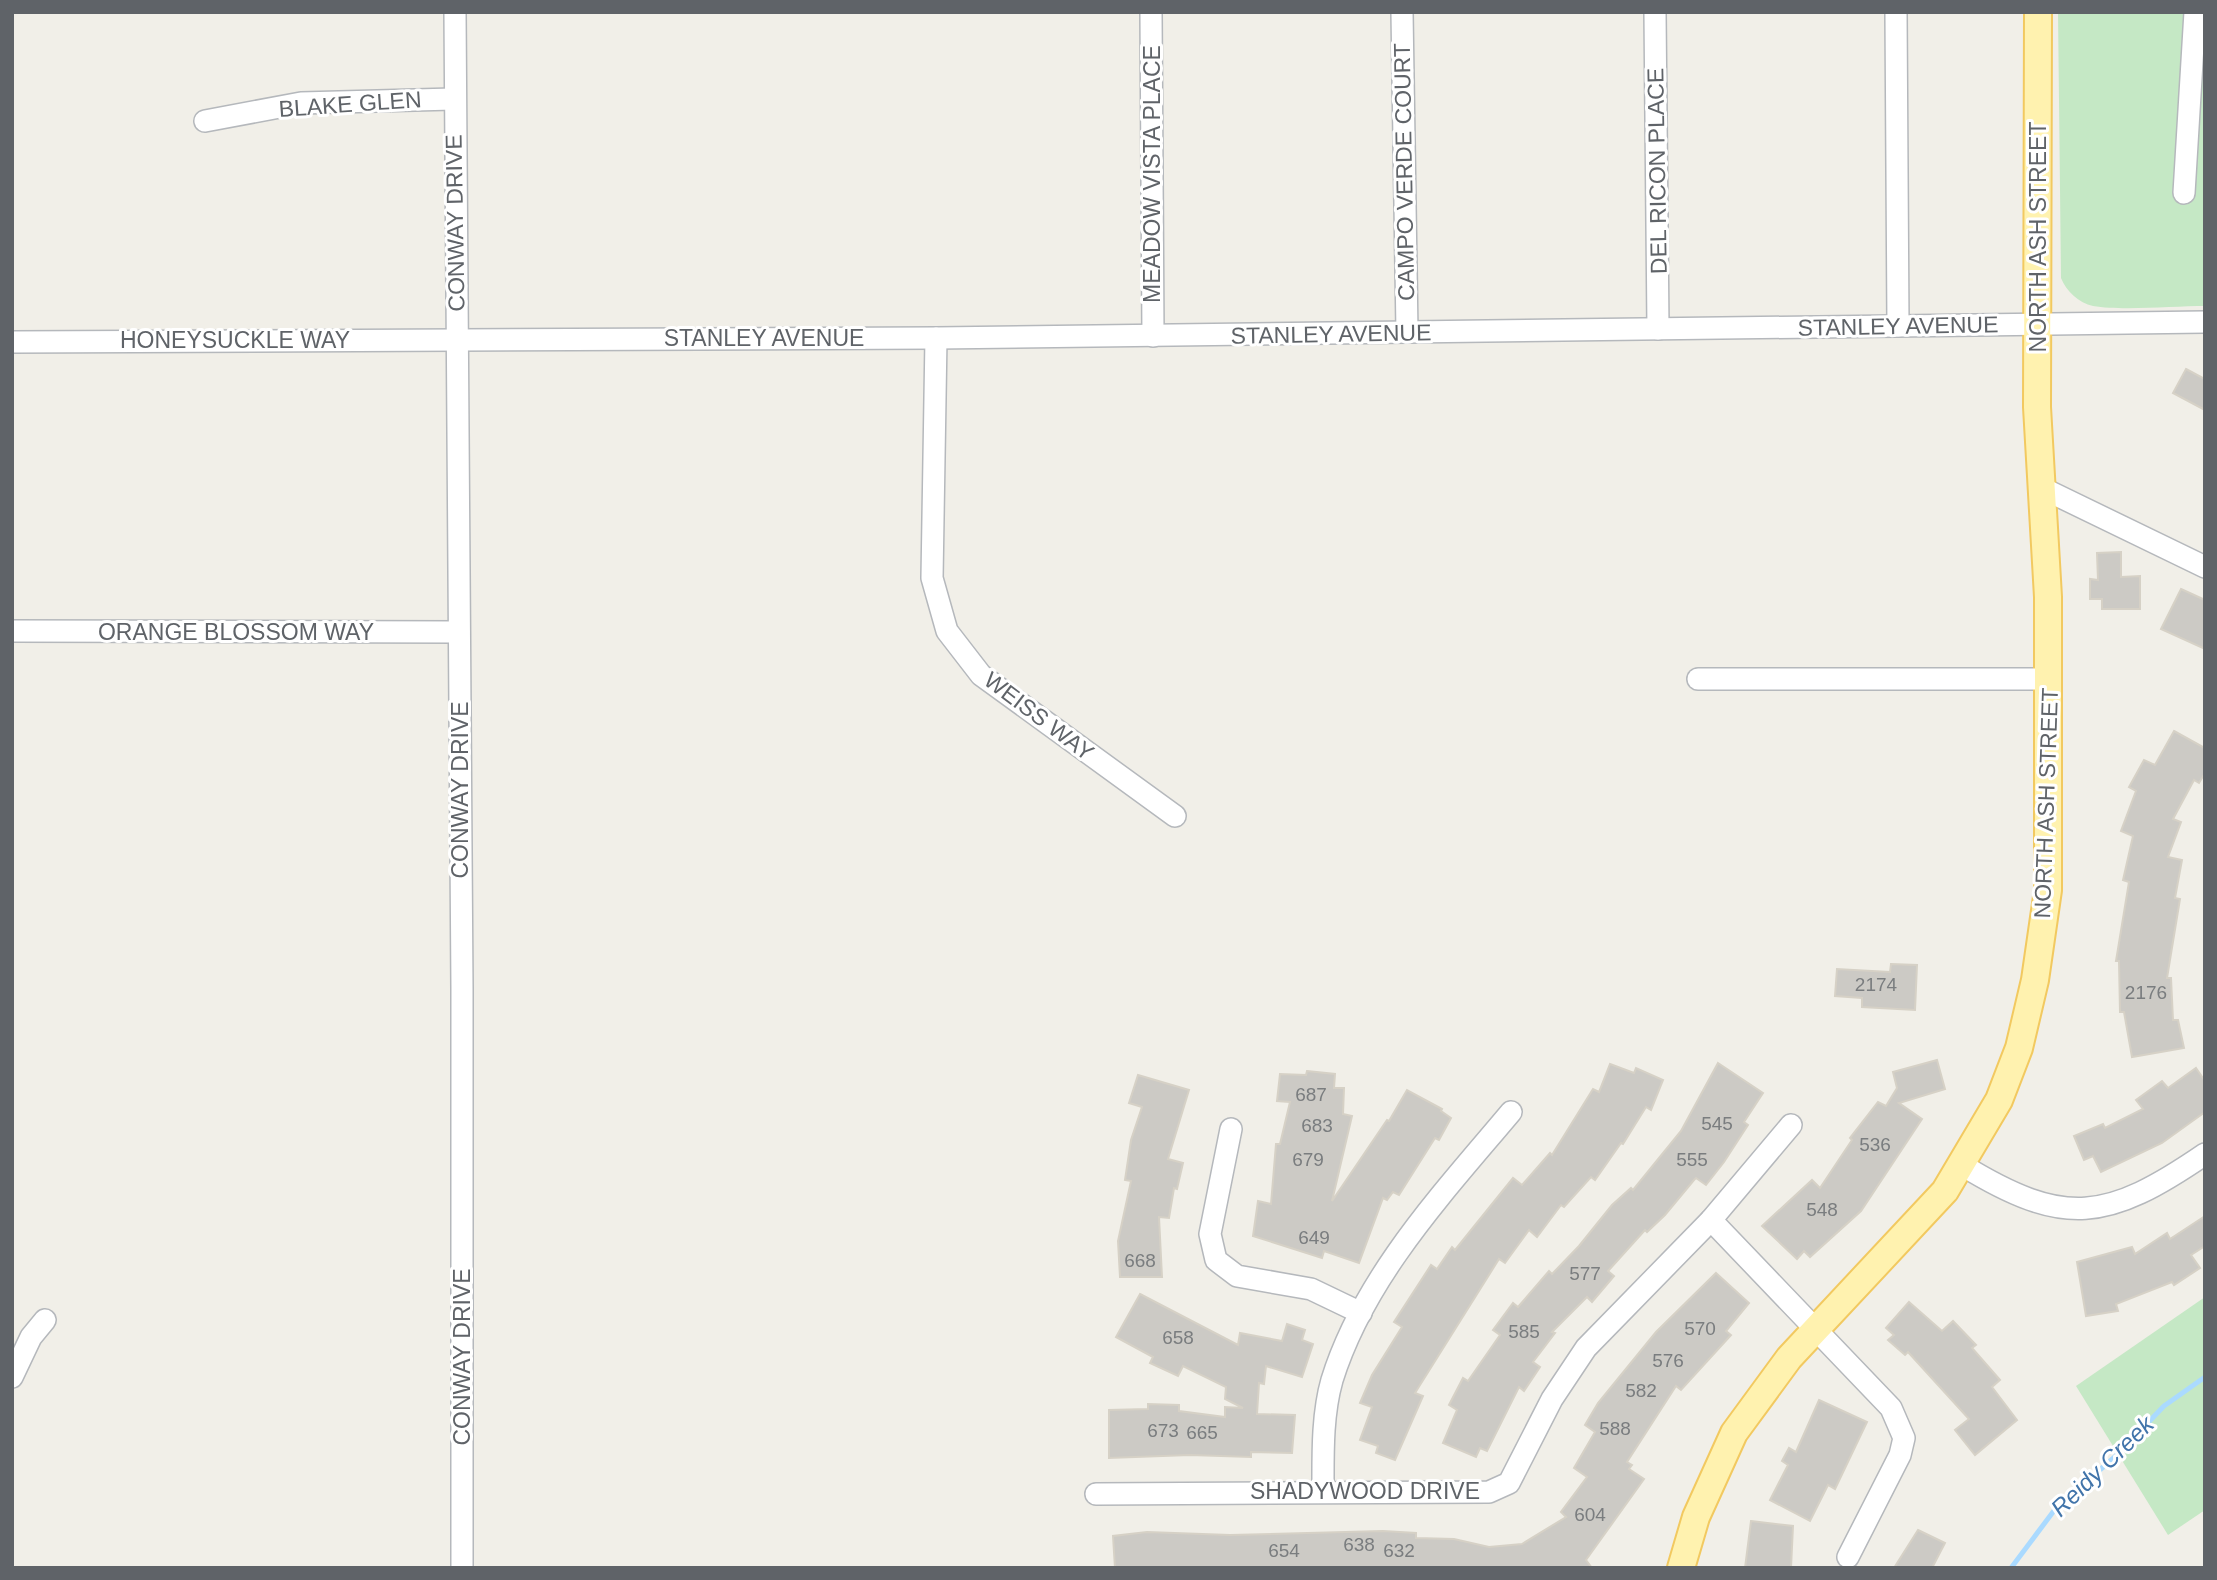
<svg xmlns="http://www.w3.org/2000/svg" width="2217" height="1580" font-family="Helvetica,sans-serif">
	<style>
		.green { fill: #c5e8c5 }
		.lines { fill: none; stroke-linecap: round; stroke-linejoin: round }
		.stream { stroke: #aadaff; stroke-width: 5 }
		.building { fill: #cccac5; stroke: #d6d1c6; stroke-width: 2 }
		.minor-casing { stroke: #b5b8bc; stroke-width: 24 }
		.major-casing { stroke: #f2c960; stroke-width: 30 }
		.minor { stroke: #fff; stroke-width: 21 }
		.major { stroke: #fff2af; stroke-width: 26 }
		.labels { text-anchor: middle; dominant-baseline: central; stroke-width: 6; stroke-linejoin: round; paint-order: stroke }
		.number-label { font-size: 19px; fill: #7a7d7f }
		.street-label { font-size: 23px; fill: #5f6368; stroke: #fff }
		.water-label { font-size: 24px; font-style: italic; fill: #4174aa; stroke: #fff }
	</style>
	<rect width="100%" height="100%" fill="#f1efe8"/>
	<!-- green -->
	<g class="green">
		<path d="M2058 12H2205V306C2174 306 2122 311 2093 306 2079 303 2066 291 2061 278Z"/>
		<path d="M2205 1297V1510L2168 1535 2076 1386Z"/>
	</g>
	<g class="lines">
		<!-- stream -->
		<path class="stream" d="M2011 1568 2056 1508 2117 1455 2164 1406 2205 1377"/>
	</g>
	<!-- building -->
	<g class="building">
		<path d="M2186 369 2205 379V410L2173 393Z"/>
		<path d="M2121 552V577L2140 576V609H2102V599H2090V579L2098 580 2097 553Z"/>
		<path d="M2181 589 2205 600V649L2161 629Z"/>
		<path d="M2174 731 2205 748V773L2199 783 2194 780 2173 819 2181 822 2168 857 2182 860 2175 898 2180 899 2167 978H2171L2173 1020H2178L2184 1048 2132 1057 2124 1012H2120L2119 961H2116L2129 882 2123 880 2133 836 2121 831 2136 791 2129 787 2144 760 2155 765Z"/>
		<path d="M1891 964 1917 965 1915 1010 1862 1007V998L1835 996 1837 969 1890 972Z"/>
		<path d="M1937 1060 1945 1089 1899 1103 1922 1119 1861 1211 1810 1257 1804 1251 1797 1259 1762 1226 1812 1180 1820 1188 1852 1140 1850 1138 1878 1102 1886 1106 1897 1088 1893 1072Z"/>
		<path d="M1718 1063 1763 1093 1744 1122 1748 1125 1724 1162 1706 1185 1696 1178 1694 1180 1665 1215 1647 1232 1645 1230 1608 1271 1614 1276 1592 1302 1587 1297 1552 1332 1555 1333 1533 1362 1540 1367 1524 1391 1519 1387 1487 1451 1480 1448 1476 1457 1443 1443 1457 1410 1449 1405 1463 1378 1468 1381 1500 1335 1493 1330 1513 1303 1518 1307 1549 1271 1552 1274 1579 1246 1612 1205 1631 1188 1633 1190 1681 1131Z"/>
		<path d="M1610 1064 1634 1073 1636 1068 1663 1080 1651 1110 1646 1107 1623 1144 1621 1143 1595 1180 1591 1177 1564 1207 1561 1205 1537 1237 1529 1230 1505 1263 1499 1259 1415 1393 1423 1396 1395 1460 1376 1453 1378 1446 1360 1440 1372 1407 1360 1403 1372 1375 1402 1327 1394 1322 1431 1265 1437 1269 1452 1247 1455 1250 1513 1178 1522 1185 1550 1153 1552 1155 1593 1089 1599 1092Z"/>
		<path d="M2196 1068 2205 1081V1112L2162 1143 2101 1172 2093 1156 2084 1160 2074 1136 2103 1124 2105 1128 2143 1109 2136 1100 2162 1081 2168 1088Z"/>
		<path d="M1307 1071 1335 1074 1334 1088H1344L1343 1114 1352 1116 1332 1201 1387 1120 1389 1121 1407 1090 1442 1109 1441 1111 1451 1118 1439 1140 1435 1138 1399 1195 1393 1192 1387 1200 1383 1198 1359 1263 1324 1251 1322 1258 1253 1236 1258 1201 1271 1204 1276 1144H1280L1290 1102 1277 1101 1280 1074 1306 1075Z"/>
		<path d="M1138 1075 1189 1090 1168 1159 1183 1163 1177 1189 1174 1188 1169 1218 1159 1217 1162 1277H1120L1118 1241 1131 1181 1125 1180 1131 1140 1142 1107 1129 1103Z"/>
		<path d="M2205 1216V1246L2191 1255 2200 1268 2174 1285 2172 1282 2116 1304 2118 1311 2086 1316 2077 1262 2132 1247 2135 1254 2167 1233 2170 1239Z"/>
		<path d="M1716 1273 1749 1303 1726 1331 1731 1335 1681 1390 1676 1386 1627 1462 1632 1465 1629 1469 1644 1479 1586 1560 1592 1568H1115L1113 1536 1147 1532 1230 1535 1383 1531 1416 1533V1538L1454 1539 1489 1547 1522 1544 1566 1517 1561 1512 1587 1477 1574 1468 1595 1432 1585 1425 1598 1403 1656 1332Z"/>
		<path d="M1140 1294 1238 1345 1240 1333 1282 1341 1287 1324 1305 1330 1302 1340 1313 1344 1302 1377 1266 1366 1264 1384 1259 1383 1257 1414 1295 1415 1292 1453 1251 1452V1457L1190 1455 1109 1458V1410L1148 1409V1404L1179 1405V1411L1225 1417V1407L1243 1408 1225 1399 1226 1387 1183 1366 1178 1376 1150 1363 1153 1357 1116 1337Z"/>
		<path d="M1909 1302 1942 1331 1953 1321 1976 1345 1972 1348 2000 1380 1992 1387 2017 1420 1975 1455 1955 1430 1969 1419 1908 1352 1905 1355 1888 1340 1894 1335 1886 1328Z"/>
		<path d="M1819 1400 1867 1422 1835 1489 1828 1485 1810 1521 1770 1500 1788 1465 1782 1461 1789 1448 1796 1452Z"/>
		<path d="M1751 1521 1793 1526 1791 1568H1745Z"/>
		<path d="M1918 1530 1945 1543 1932 1568H1894Z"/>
	</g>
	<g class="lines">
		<!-- minor casing -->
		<g class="minor-casing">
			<g id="minor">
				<path d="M455 12 462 989V1568"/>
				<path d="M1151 12 1153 336"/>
				<path d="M1402 12 1407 332"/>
				<path d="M1655 12 1658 329"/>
				<path d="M1896 12 1898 326"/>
				<path d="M205 121 301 103 453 99"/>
				<path d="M2184 193 2195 12"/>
				<path d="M936 338 932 578 947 631 981 675 1175 816"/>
				<path d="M12 342 936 338 2205 322"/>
				<path d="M2042 488 2205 567"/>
				<path d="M12 631 459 632"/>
				<path d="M1698 679H2049"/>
				<path d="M1231 1129 1210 1234 1216 1260 1237 1276 1311 1289 1361 1313"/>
				<path d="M1962 1165C2065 1228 2107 1221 2205 1154"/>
				<path d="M1711 1220 1891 1408 1904 1438 1900 1455 1848 1557"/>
				<path d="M12 1377 31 1337 45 1320"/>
				<path d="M1323 1491C1323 1455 1322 1415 1332 1380 1364 1277 1443 1193 1511 1112"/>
				<path d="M1096 1494 1489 1492 1509 1483 1552 1399 1586 1348 1711 1220 1791 1125"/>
			</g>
		</g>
		<!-- major casing -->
		<g class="major-casing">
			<path id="major" d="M1681 1568 1696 1517 1734 1433 1789 1358 1945 1191 1999 1100 2019 1048 2035 980 2048 890V597L2037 407 2038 12"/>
		</g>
		<!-- minor -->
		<use href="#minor" class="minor"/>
		<!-- major -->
		<use href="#major" class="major"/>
	</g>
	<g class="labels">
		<!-- number labels -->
		<g class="number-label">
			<text x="1876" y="984">2174</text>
			<text x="2146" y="992">2176</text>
			<text x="1311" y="1094">687</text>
			<text x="1717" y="1123">545</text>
			<text x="1317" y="1125">683</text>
			<text x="1875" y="1144">536</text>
			<text x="1308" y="1159">679</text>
			<text x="1692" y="1159">555</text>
			<text x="1822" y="1209">548</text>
			<text x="1314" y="1237">649</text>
			<text x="1140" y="1260">668</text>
			<text x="1585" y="1273">577</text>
			<text x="1700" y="1328">570</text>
			<text x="1524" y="1331">585</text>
			<text x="1178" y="1337">658</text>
			<text x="1668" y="1360">576</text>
			<text x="1641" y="1390">582</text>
			<text x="1615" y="1428">588</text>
			<text x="1163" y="1430">673</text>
			<text x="1202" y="1432">665</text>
			<text x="1590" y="1514">604</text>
			<text x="1359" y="1544">638</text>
			<text x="1284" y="1550">654</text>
			<text x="1399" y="1550">632</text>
		</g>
		<!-- street labels -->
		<g class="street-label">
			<text transform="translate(350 104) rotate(-4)">BLAKE GLEN</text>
			<text transform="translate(1657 171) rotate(-91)">DEL RICON PLACE</text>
			<text transform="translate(1404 172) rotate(-91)">CAMPO VERDE COURT</text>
			<text transform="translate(1152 174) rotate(-90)">MEADOW VISTA PLACE</text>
			<text transform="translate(455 223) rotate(-91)">CONWAY DRIVE</text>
			<text transform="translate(2038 237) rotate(-90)">NORTH ASH STREET</text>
			<text transform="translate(1898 326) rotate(-1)">STANLEY AVENUE</text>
			<text transform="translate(1331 334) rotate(-1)">STANLEY AVENUE</text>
			<text x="764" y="338">STANLEY AVENUE</text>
			<text x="235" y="340">HONEYSUCKLE WAY</text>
			<text x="236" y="632">ORANGE BLOSSOM WAY</text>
			<text transform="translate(1039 716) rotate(37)">WEISS WAY</text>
			<text transform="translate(460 790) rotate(-90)">CONWAY DRIVE</text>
			<text transform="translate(2046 803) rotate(-88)">NORTH ASH STREET</text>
			<text transform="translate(462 1357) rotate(-90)">CONWAY DRIVE</text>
			<text x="1365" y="1491">SHADYWOOD DRIVE</text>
		</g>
		<!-- water labels -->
		<g class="water-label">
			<text transform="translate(2102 1466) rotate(-44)">Reidy Creek</text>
		</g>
	</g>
	<!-- border -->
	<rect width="2217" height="1580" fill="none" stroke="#5f6368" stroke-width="28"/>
</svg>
